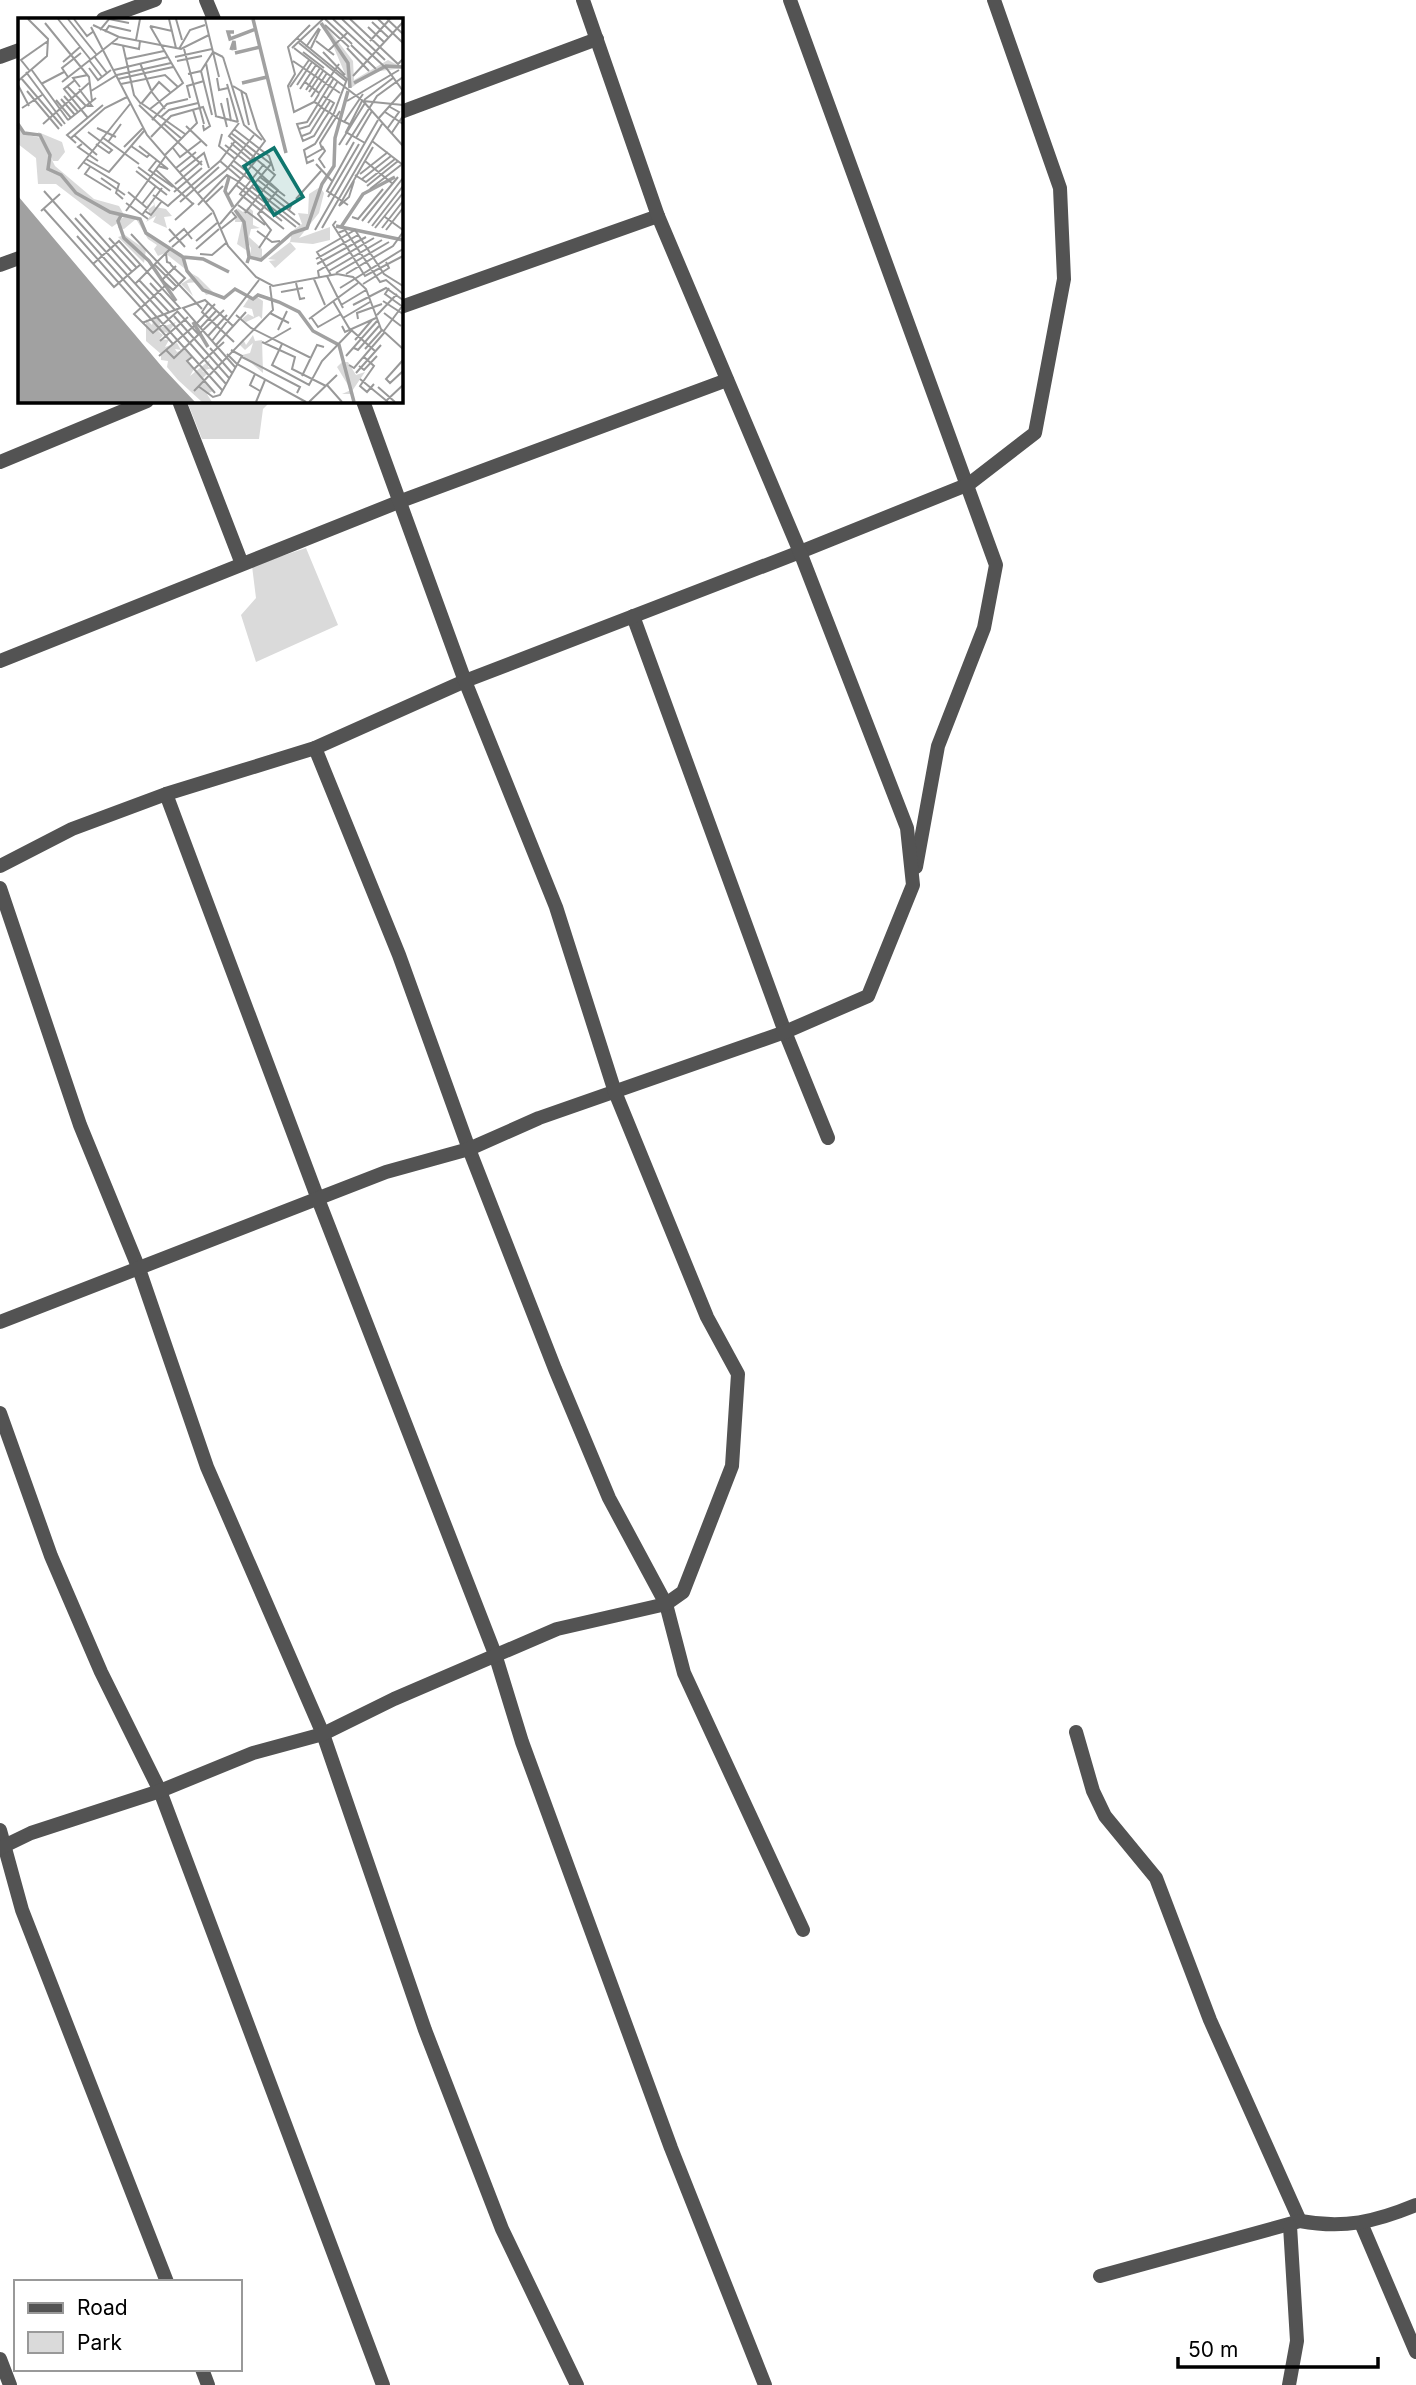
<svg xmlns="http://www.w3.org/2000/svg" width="1416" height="2385" font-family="Inter,sans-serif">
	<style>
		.green { fill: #dadada }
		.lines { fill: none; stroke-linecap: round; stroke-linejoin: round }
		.minor { stroke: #535353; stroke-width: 14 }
		.inset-river { fill: none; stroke: #a1a1a1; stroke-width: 3.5 }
		.inset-road { fill: none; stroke: #999; stroke-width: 2 }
		.view { fill: #0f766e; fill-opacity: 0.15; stroke: #0f766e; stroke-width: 3.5 }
		.inset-edge { fill: none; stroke: #000; stroke-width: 3.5 }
	</style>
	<rect width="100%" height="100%" fill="#fff"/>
	<!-- green -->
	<g class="green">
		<path d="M187 401H271L263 409 259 439H202Z"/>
		<path d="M306 548 338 625 256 662 241 615 256 598 252 566Z"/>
	</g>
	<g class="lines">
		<!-- minor -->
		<g class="minor">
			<path d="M206 0 214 19"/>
			<path d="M790 0 996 565 984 628 938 746 916 867"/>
			<path d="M103 19 155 0"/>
			<path d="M0 57 19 50"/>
			<path d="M401 112 597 39"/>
			<path d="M0 265 19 258"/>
			<path d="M401 307 658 216"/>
			<path d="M179 401 242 564"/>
			<path d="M0 462 147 401"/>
			<path d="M633 616 785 1032 828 1138"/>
			<path d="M0 661 401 501 727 380"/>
			<path d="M315 748 399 955 469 1149 555 1369 609 1498 666 1604 684 1673 803 1930"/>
			<path d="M166 794 318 1199 495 1654 522 1742 671 2148 765 2385"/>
			<path d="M0 866 72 829 166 794 315 748 465 681 800 552 969 484 1035 433 1064 279 1060 188 994 0"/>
			<path d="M0 888 80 1125 139 1269 207 1467 323 1734 425 2030 502 2229 577 2385"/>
			<path d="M0 1322 386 1172 469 1149 539 1118 785 1032 868 996 913 885 907 828 800 552 658 216 583 0"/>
			<path d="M0 1413 51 1556 101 1672 160 1791 383 2385"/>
			<path d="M1076 1732 1093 1791 1105 1816 1156 1878 1210 2020 1300 2221"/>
			<path d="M0 1830 22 1910 167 2282"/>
			<path d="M0 1848 31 1833 160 1791 253 1753 323 1734 394 1699 557 1629 666 1604 683 1592 732 1466 738 1374 707 1317 615 1092 556 907 465 681 363 401"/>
			<path d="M1361 2223 1416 2352"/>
			<path d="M1100 2276 1300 2221C1344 2229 1375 2222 1416 2205"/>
			<path d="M0 2359 10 2385"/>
			<path d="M202 2369 208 2385"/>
			<path d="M1289 2385 1297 2341 1290 2226"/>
		</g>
	</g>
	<!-- overview -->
	<g transform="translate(18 18)">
		<rect width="385" height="385" fill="#fff"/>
		<path d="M305 4 335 43 336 62 370 42 385 50 355 54 333 70ZM0 109 6 116 23 120 37 148 76 181 101 188 105 195 101 203 108 197 119 200 132 220 164 236 171 254 180 259 196 275 188 277 180 264 169 265 175 278 163 266 176 258 147 235 140 238 136 231 139 227 130 221 118 201 106 211 100 210 101 204 94 209 38 166H20L18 140 0 126ZM20 114 44 124 47 134 40 143H35ZM302 169 306 175 301 195 281 220 312 209V222L295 226 272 224 274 213 284 206 280 195 290 196 291 176ZM134 174 137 189 148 191 154 198 146 199 149 210 135 204 138 198 128 204 132 198 128 183 131 191 136 187ZM230 189 235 193V207L242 210 233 211 231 219 244 231V240L238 242 232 239 233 230 229 223 231 234 219 226 224 204H217L218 193 221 197 219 190 225 194ZM107 217 128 232 126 245 100 219ZM272 224 278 231 257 250 251 243 258 242 250 241ZM239 279 245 283 244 301 241 298 228 304 224 301 230 296 236 299 234 291 225 289 231 280ZM137 297 143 302 141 310 158 304 150 315 140 313 145 317 142 321 151 322 147 329 159 325 163 332 157 331 159 334 166 331 174 338 169 343 176 351 172 358 192 342 190 349 194 350 184 353 190 355 184 361 195 373 189 376 194 384H184L160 362 149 349 150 343 143 342V336L128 323V301L134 307ZM235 317 237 323 244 322 245 355 224 337 232 335 235 325 227 332 221 326 225 321 228 327ZM324 344H330L338 357 347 354 332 376H324L333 372 319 349Z" fill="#dadada"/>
		<path d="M0 178 145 350 177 384H0Z" fill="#a1a1a1"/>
		<path class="inset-river" d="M235 1 268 135M303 5 330 45 332 70M216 14H210L212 21 238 11M213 32 216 23 217 32 216 27M217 35 242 29M224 65 249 59M336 65 368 48 385 49M0 106 6 115 22 117 32 137 30 151 43 157 58 175 92 194 122 201 128 215 165 239 185 241 211 254M211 159 207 173 215 189M217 192 226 204 231 239M104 196 100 203 106 220 131 243 158 283M318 208 385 222M323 209 345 176 377 159M165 239 169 253 185 272 206 280 217 271 235 281 240 277 261 284 281 294 295 313 321 327 336 384M229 245 231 239 243 242 274 215 289 210 304 166 316 148 317 120 330 73M175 304 190 329"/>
		<path class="inset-road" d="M40 1 72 41M50 1 78 36M56 1 69 18 76 13M151 1 158 30M158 1 164 22M187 1 195 34 205 39M307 1 334 26M315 1 369 51 385 73M324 1 367 42M332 1 380 46 385 41M360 1 385 25M369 1 385 16M354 4 370 19M27 5 71 59 74 83M75 7 101 19 163 31 191 17M292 7 270 29 277 56 270 68 276 94 296 84M307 7 331 29M132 8 165 65 132 91M132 8 154 13M73 9 129 117 195 193 210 228 238 259 255 268 319 256 335 259 348 271 363 311 385 331M350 9 366 24M82 12 91 1 111 5M87 14 91 8 113 13M279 20 329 61 316 95 297 126 286 132 289 145 296 142M118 22 122 1M298 23 316 37M352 23 372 1M93 25 121 31 122 23M281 25 328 63M333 27 358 51M105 28 116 77 123 86M288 29 301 10M274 30 305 1M276 30 345 83 385 128M293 30 302 11M329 30 351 53M161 31 172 12 187 7M166 31 186 106M310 33 329 15M195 34 201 59M285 34 306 50M305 34 327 57M76 38 89 55M157 39 194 31M205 39 226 107 244 122M108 41 146 33M71 42 84 59M159 43 184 38M275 43 322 75M45 44 62 29M122 45 133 72M188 45 198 98M71 50 80 62 93 52M13 51 50 102M11 52 3 42 30 23M96 52 150 39M183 53 194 97M8 54 47 106M170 56 183 53 195 34M335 58 385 4M50 59 44 50 63 35M3 60 44 108M199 60 201 72 210 70M100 61 155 49M57 62 46 71 70 100M0 63 29 38 30 21 10 1M44 64 100 20M287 64 301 75 321 46M23 66 46 54M103 66 147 57 160 69M209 66 220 104M0 67 11 88M279 67 294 44M49 68 68 88M215 68 228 76 239 111 247 123 226 151 216 143M62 69 55 60 70 57M272 69 291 42M61 71 74 88H69M282 71 298 47M223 72 231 107M288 72 302 50M9 73 41 111M73 73 99 57 153 45M133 73 147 91M291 74 305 53M301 76 296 84 300 86 316 60M46 78 60 94M305 78 316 85 311 94 305 103 296 118 285 123 279 106 289 104 300 86 303 89 307 92 311 94 318 99 322 102 331 106M293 79 309 55M172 80 169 68 186 63M209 80 213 103M43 81 57 97M38 82 53 100M346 82 375 60M329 83 381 52M344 83 328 114 347 125M345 83 385 87M123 85 167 116M203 85 209 109M123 86 141 64 152 74M121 87 184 147M4 90 24 77M367 94 385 106M197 98 220 104M143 99 151 92 180 85M360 101 385 73M50 102 78 80M134 102 149 86 170 81M326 104 345 76M145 105 164 121M221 105 211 118 257 157 227 195M25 106 71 65M168 108 189 128M79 110 98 119M216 111 251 138 256 153M281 111 291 108 320 63M369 111 381 94 372 89M70 114 94 132 91 135 78 126M213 115 253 146M204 116 201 128 217 141M373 116 385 98M56 117 79 137M284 118 292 115 312 83M84 119 121 146M133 119 153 98 185 89 192 108 186 112 185 107M338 120 354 93M52 121 87 90 109 79M354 123 385 147M90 124 103 106M58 125 49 117 85 87M213 125 233 142M64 126 60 129 80 143M207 127 230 145M321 127 347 85M328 127 359 78 385 59M113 128 129 139 132 136M121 128 150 151 140 148M304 128 307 133 301 141 307 150M106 129 125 110M155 130 162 139 183 123M146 138 179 105 175 92M288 140 304 131 302 125 322 93M68 141 91 154 126 113M139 142 131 152 155 169M202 143 223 161M347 143 375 166M65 144 101 166 98 175 105 181M230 145 260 172 240 196 253 212 241 230M246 146 222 176 266 211M298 146 314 163M213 147 277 197M72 149 67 156 93 172M120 149 152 173M158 150 178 134M60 151 112 86M138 152 175 186M118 153 149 177M162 154 186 135 191 150M342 156 370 134M337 157 348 164 377 141M242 159 267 178M83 160 107 177M344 161 373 138M240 162 273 188 271 192M221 164 278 209M157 166 184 143M218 167 264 203M349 168 380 143M234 169 282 207M352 171 383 147M26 173 204 372M110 174 129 190M156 174 184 150M180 175 208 152 236 117M135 177 150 188 153 185M210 177 239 141M310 179 341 126M278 181 303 153M162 184 201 149M188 184 205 168M108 185 130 201M153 185 202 143 217 123M124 186 138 168M180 187 209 157 221 164M220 187 247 207M330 187 309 173 336 124M321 188 355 129M321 188 331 179 336 163M25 190 96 269 123 246M23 193 42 176M108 193 147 139M127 193 133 197 144 183M62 196 114 254M124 197 144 170M334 199 340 201 365 171M367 199 385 212M57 200 145 296M157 202 176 185M318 203 315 207 347 258 385 238M344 203 380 159M350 205 385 160M202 206 253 146M354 208 385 168M304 210 364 106M357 210 385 175M364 210 385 183M151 211 167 229M203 211 218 199 214 194M297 212 360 102M368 212 385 190M239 213 254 224 262 223M320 215 327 212 362 264 368 262 385 276M113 216 184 291M59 218 133 301M91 220 118 249M178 223 199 205M151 224 166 211 174 221M154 229 194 195M178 231 201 211M148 235 149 244 152 245 153 247 156 250 167 260 155 272 144 262 158 248M182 236 194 237 208 225M298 241 340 217M75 246 101 223 162 290 124 305M299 246 348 219M137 247 159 269M311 253 364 222M318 255 371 224M328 256 375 228 385 214M313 257 299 234 337 212 366 256 385 268M309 258 325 290M301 259 300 253 356 220M296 261 307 287M121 262 151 294M132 265 157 292M278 265 282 281 287 280M117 266 152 231M345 266 371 250 368 244M148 267 116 296 135 315 160 293M322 270 385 231M371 270 367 276 385 289M263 274 285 270M315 283 331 310 357 333M365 283 385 296M190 285 184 294 216 324M323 287 348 272M335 287 368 270 385 282M159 293 181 317M252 295 271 305M366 295 383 308M146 296 208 366M218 297 233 310 293 340M359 297 379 276M156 298 211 360M293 299 300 309 323 296M325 300 352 284M133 301 155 326M291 301 340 265M340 301 339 295 364 286M179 305 197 286M215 308 187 282 165 290 217 349M324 308 327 314 358 300M183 309 198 293M260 312 269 293M365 314 385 287M190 318 209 297M337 322 354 302M142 323 170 299M194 323 241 262M244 324 277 339 274 351 308 368M247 325 273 310M264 326 254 347 291 367 304 343 334 312M198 327 228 294M192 330 214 355M336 330 340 332 361 308M347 331 364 312M148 332 156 340 206 292M209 336 219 346 288 384M141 338 176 308M328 338 359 303M174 339 169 343 197 375M224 339 282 369 279 375M346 339 356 348 342 368 349 374 356 366M385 342 368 361 372 365 385 353M331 347 336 350 366 315M341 348 346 352 359 338M176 351 206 324M338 355 363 327M237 356 232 367 242 373M284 358 299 327 306 329M342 361 370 384M309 367 324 384M180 368 195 379 202 377 224 338 213 332M360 369 377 384M176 373 255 292 252 268M369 382 385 367M238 384 247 362M291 384 319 357"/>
		<path class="view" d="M256 130 285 179 256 197 226 148Z"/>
		<rect width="385" height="385" class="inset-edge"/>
	</g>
	<!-- legend -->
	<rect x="14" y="2280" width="228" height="91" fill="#ffffff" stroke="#999999" stroke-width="2"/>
	<rect x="28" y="2303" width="35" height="10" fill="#535353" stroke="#999999" stroke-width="2"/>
	<text x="77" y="2315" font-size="21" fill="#000000">Road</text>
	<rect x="28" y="2332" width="35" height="21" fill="#dadada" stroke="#999999" stroke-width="2"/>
	<text x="77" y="2350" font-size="21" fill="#000000">Park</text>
	<!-- scale -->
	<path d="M1178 2357v10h200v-10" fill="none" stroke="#000000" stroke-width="3.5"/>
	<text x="1188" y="2357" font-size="21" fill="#000000" stroke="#ffffff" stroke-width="5" paint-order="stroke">50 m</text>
</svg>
